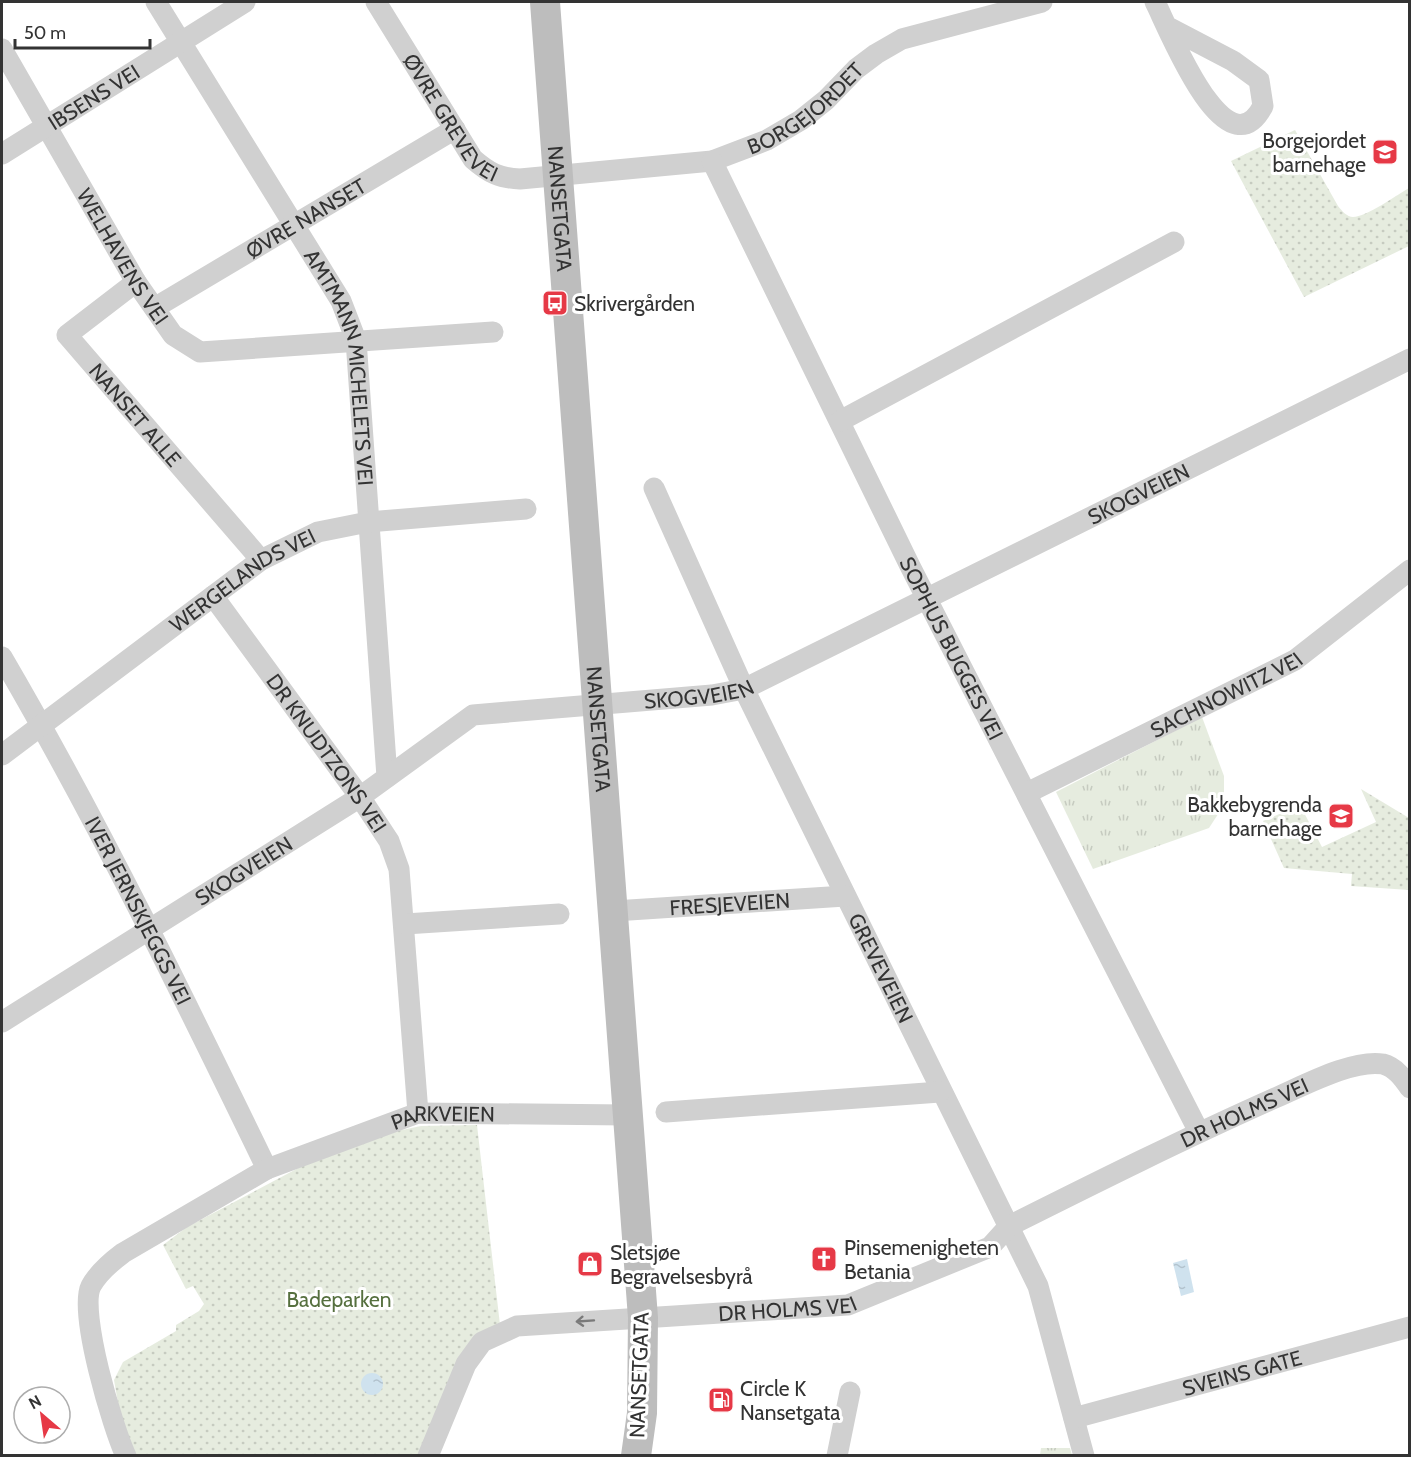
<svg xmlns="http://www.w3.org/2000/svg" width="1411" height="1457" font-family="Cabin,sans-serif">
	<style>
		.grass { fill: url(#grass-tufts) }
		.park { fill: url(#park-dots) }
		.water { fill: url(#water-ripples) }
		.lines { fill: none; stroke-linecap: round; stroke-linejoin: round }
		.street { stroke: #d0d0d0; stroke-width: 21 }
		.secondary { stroke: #bdbdbd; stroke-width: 30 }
		.oneway { stroke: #7a7a7a }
		.labels { text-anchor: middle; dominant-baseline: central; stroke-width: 6; stroke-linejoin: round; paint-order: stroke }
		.street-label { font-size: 21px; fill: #333; stroke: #fff }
		.poi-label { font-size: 21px; fill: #333; stroke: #fff; text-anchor: start }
		.park-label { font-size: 21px; fill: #56703f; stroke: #fff }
	</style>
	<defs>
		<pattern id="grass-tufts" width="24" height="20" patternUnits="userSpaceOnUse" patternTransform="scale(1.5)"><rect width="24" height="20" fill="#e6ecdf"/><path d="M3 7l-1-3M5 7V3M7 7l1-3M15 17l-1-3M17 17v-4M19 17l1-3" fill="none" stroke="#c6cbc0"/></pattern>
		<pattern id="park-dots" width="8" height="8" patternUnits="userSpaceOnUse" patternTransform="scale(1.5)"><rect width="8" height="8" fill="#e6ecdf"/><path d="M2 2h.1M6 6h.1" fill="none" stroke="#c6cbc0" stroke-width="1.8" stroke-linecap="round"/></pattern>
		<pattern id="water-ripples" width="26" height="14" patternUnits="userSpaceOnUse" patternTransform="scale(1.5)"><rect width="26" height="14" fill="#cfe2ee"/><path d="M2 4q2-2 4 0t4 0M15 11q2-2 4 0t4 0" fill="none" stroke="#b2c2cd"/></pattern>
	</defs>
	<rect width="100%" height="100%" fill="#fff"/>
	<!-- grass -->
	<g class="grass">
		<path d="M1202 717 1224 776V805L1209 828 1093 869 1056 792Z"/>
		<path d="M1041 1448H1070L1072 1455H1040Z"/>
	</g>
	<!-- park -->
	<g class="park">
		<path d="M1295 130 1338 206C1342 211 1347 217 1353 217 1366 217 1397 195 1409 188V246L1304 297 1231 161Z"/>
		<path d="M1361 789 1409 818V890L1351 886 1352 874 1284 868 1263 821 1300 805 1322 847 1376 822Z"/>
		<path d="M477 1125 500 1325 419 1455H127L114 1380 123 1362 176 1331V1325L199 1311 204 1304 193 1286 186 1289 163 1245 187 1227 304 1165 397 1131 421 1126Z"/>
	</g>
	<!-- water -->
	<g class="water">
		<path d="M1187 1259 1194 1292 1181 1296 1173 1263Z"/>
		<circle cx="372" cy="1384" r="11"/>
	</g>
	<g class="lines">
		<!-- street -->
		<g class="street">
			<path id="s1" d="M156 2 341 301 356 340 387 777"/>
			<path id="s2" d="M376 2 473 159C489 173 499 178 520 179L712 161 767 140 801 120 826 100 856 69 876 54 902 39 1042 2"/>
			<path d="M1155 2C1168 27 1226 176 1263 106L1259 80 1233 61 1168 27"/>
			<path id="s3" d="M2 49 136 282 173 335 200 352 493 332"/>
			<path id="s4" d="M2 154 245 2"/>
			<path id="s5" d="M712 161 910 566 1199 1132"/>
			<path id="s6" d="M136 282 67 335 261 560"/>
			<path id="s7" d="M156 307 455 129"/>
			<path d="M840 421 1174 242"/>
			<path id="s8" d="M654 488 744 689 1038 1286 1084 1456"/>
			<path id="s9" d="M213 596 360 797 389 841 399 869 418 1113"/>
			<path id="s10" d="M2 657C99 823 183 996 267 1169"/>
			<path id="s11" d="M2 755 261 560 318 532 368 522 526 509"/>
			<path id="s12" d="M1027 793 1295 660 1410 570"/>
			<path id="s13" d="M614 911 845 896"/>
			<path d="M405 924 559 914"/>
			<path id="s14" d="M2 1022 360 797 473 715 712 695 744 689 1410 359"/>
			<path d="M666 1112 940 1092"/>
			<path id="s15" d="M1074 1418 1410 1327"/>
			<path id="s16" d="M126 1456C113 1429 78 1311 91 1286 98 1273 111 1262 123 1253L267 1169 418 1113 627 1115"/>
			<path id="s17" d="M428 1456 466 1364 482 1342 517 1326 848 1305 990 1247 1009 1226C1097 1182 1185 1138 1275 1098 1303 1086 1352 1059 1383 1064 1395 1067 1403 1078 1410 1088"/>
			<path d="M837 1456 850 1392"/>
		</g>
		<!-- secondary -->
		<path class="secondary" id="s18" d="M545 2 643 1318 642 1413 636 1456"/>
	</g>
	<!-- one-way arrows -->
	<defs><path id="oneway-shaft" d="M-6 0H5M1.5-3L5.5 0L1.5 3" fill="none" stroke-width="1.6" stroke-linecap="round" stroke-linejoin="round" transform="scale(1.5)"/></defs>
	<use class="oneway" href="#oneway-shaft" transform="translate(585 1321) rotate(176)"/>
	<!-- icons -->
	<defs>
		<g id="school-square" transform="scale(1.35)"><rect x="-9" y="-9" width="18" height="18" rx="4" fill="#e63946" stroke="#fff"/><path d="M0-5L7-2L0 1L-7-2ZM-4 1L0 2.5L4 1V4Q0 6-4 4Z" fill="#fff"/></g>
		<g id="bus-square" transform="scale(1.35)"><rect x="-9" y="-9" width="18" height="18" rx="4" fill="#e63946" stroke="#fff"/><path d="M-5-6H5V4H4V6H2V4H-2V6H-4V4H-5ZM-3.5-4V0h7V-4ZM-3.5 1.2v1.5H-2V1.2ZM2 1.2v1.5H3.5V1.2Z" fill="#fff"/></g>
		<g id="church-square" transform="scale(1.35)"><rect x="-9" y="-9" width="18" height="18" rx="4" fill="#e63946" stroke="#fff"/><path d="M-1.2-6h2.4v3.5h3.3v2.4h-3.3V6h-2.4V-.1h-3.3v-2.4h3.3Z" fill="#fff"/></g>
		<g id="shop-square" transform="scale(1.35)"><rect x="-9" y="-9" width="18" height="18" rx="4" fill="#e63946" stroke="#fff"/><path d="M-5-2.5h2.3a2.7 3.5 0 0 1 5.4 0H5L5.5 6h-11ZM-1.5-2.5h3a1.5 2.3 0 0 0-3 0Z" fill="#fff"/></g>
		<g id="fuel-square" transform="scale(1.35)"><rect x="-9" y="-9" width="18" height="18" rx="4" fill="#e63946" stroke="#fff"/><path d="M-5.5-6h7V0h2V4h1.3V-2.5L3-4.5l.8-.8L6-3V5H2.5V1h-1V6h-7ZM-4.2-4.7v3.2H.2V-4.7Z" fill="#fff"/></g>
	</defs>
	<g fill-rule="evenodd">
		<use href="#school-square" x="1385" y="152"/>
		<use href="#bus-square" x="555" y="303"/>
		<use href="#school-square" x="1341" y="816"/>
		<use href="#church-square" x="824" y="1259"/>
		<use href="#shop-square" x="590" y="1264"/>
		<use href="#fuel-square" x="721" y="1400"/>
	</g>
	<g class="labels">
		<!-- street labels -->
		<g class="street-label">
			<text stroke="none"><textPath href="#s4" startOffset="108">IBSENS VEI</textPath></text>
			<text stroke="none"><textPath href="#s2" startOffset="538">BORGEJORDET</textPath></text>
			<text stroke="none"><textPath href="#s2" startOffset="138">ØVRE GREVEVEI</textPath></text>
			<text stroke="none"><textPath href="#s18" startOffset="207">NANSETGATA</textPath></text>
			<text stroke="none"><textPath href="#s7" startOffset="174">ØVRE NANSET</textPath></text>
			<text stroke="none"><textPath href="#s3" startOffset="240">WELHAVENS VEI</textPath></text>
			<text stroke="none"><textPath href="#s1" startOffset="416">AMTMANN MICHELETS VEI</textPath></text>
			<text stroke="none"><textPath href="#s6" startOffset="192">NANSET ALLE</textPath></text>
			<text stroke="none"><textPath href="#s14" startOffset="1275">SKOGVEIEN</textPath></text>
			<text stroke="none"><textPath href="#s11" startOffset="298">WERGELANDS VEI</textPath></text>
			<text stroke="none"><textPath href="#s5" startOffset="543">SOPHUS BUGGES VEI</textPath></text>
			<text stroke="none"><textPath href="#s14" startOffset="789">SKOGVEIEN</textPath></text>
			<text stroke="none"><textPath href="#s12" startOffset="222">SACHNOWITZ VEI</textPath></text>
			<text stroke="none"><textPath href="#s18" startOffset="729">NANSETGATA</textPath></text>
			<text stroke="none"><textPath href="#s9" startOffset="194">DR KNUDTZONS VEI</textPath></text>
			<text stroke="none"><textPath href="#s14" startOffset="285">SKOGVEIEN</textPath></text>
			<text stroke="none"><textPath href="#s13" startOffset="116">FRESJEVEIEN</textPath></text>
			<text stroke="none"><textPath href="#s10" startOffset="288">IVER JERNSKJEGGS VEI</textPath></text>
			<text stroke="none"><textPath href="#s8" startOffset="531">GREVEVEIEN</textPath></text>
			<text stroke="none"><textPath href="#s17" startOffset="940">DR HOLMS VEI</textPath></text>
			<text stroke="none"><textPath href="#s16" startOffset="574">PARKVEIEN</textPath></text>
			<text stroke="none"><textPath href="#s17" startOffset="436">DR HOLMS VEI</textPath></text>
			<text stroke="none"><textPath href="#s15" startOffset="174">SVEINS GATE</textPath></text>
			<text transform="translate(639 1375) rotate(-88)">NANSETGATA</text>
		</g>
		<!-- poi labels -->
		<g class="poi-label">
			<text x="1366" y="140" text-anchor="end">Borgejordet<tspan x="1366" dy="24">barnehage</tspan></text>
			<text x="574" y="303">Skrivergården</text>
			<text x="1322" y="804" text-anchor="end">Bakkebygrenda<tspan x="1322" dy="24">barnehage</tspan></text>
			<text x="844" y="1247">Pinsemenigheten<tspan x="844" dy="24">Betania</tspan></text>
			<text x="610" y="1252">Sletsjøe<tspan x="610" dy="24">Begravelsesbyrå</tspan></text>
			<text x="740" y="1388">Circle K<tspan x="740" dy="24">Nansetgata</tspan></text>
		</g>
		<!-- park labels -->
		<g class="park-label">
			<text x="339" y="1299">Badeparken</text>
		</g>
	</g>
	<!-- border -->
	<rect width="1411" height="1457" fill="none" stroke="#333333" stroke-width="6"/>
	<!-- north arrow -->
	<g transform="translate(42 1415) rotate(331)"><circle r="28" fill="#ffffff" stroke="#adadad" stroke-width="1.5"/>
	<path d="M0-4.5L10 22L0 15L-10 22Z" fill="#e63946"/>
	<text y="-9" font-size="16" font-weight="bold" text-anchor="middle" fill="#333333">N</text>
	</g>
	<!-- scale -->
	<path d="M15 39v9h135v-9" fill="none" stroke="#333333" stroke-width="3"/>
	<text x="24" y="39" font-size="18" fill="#333333" stroke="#ffffff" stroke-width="4.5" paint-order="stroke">50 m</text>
</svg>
